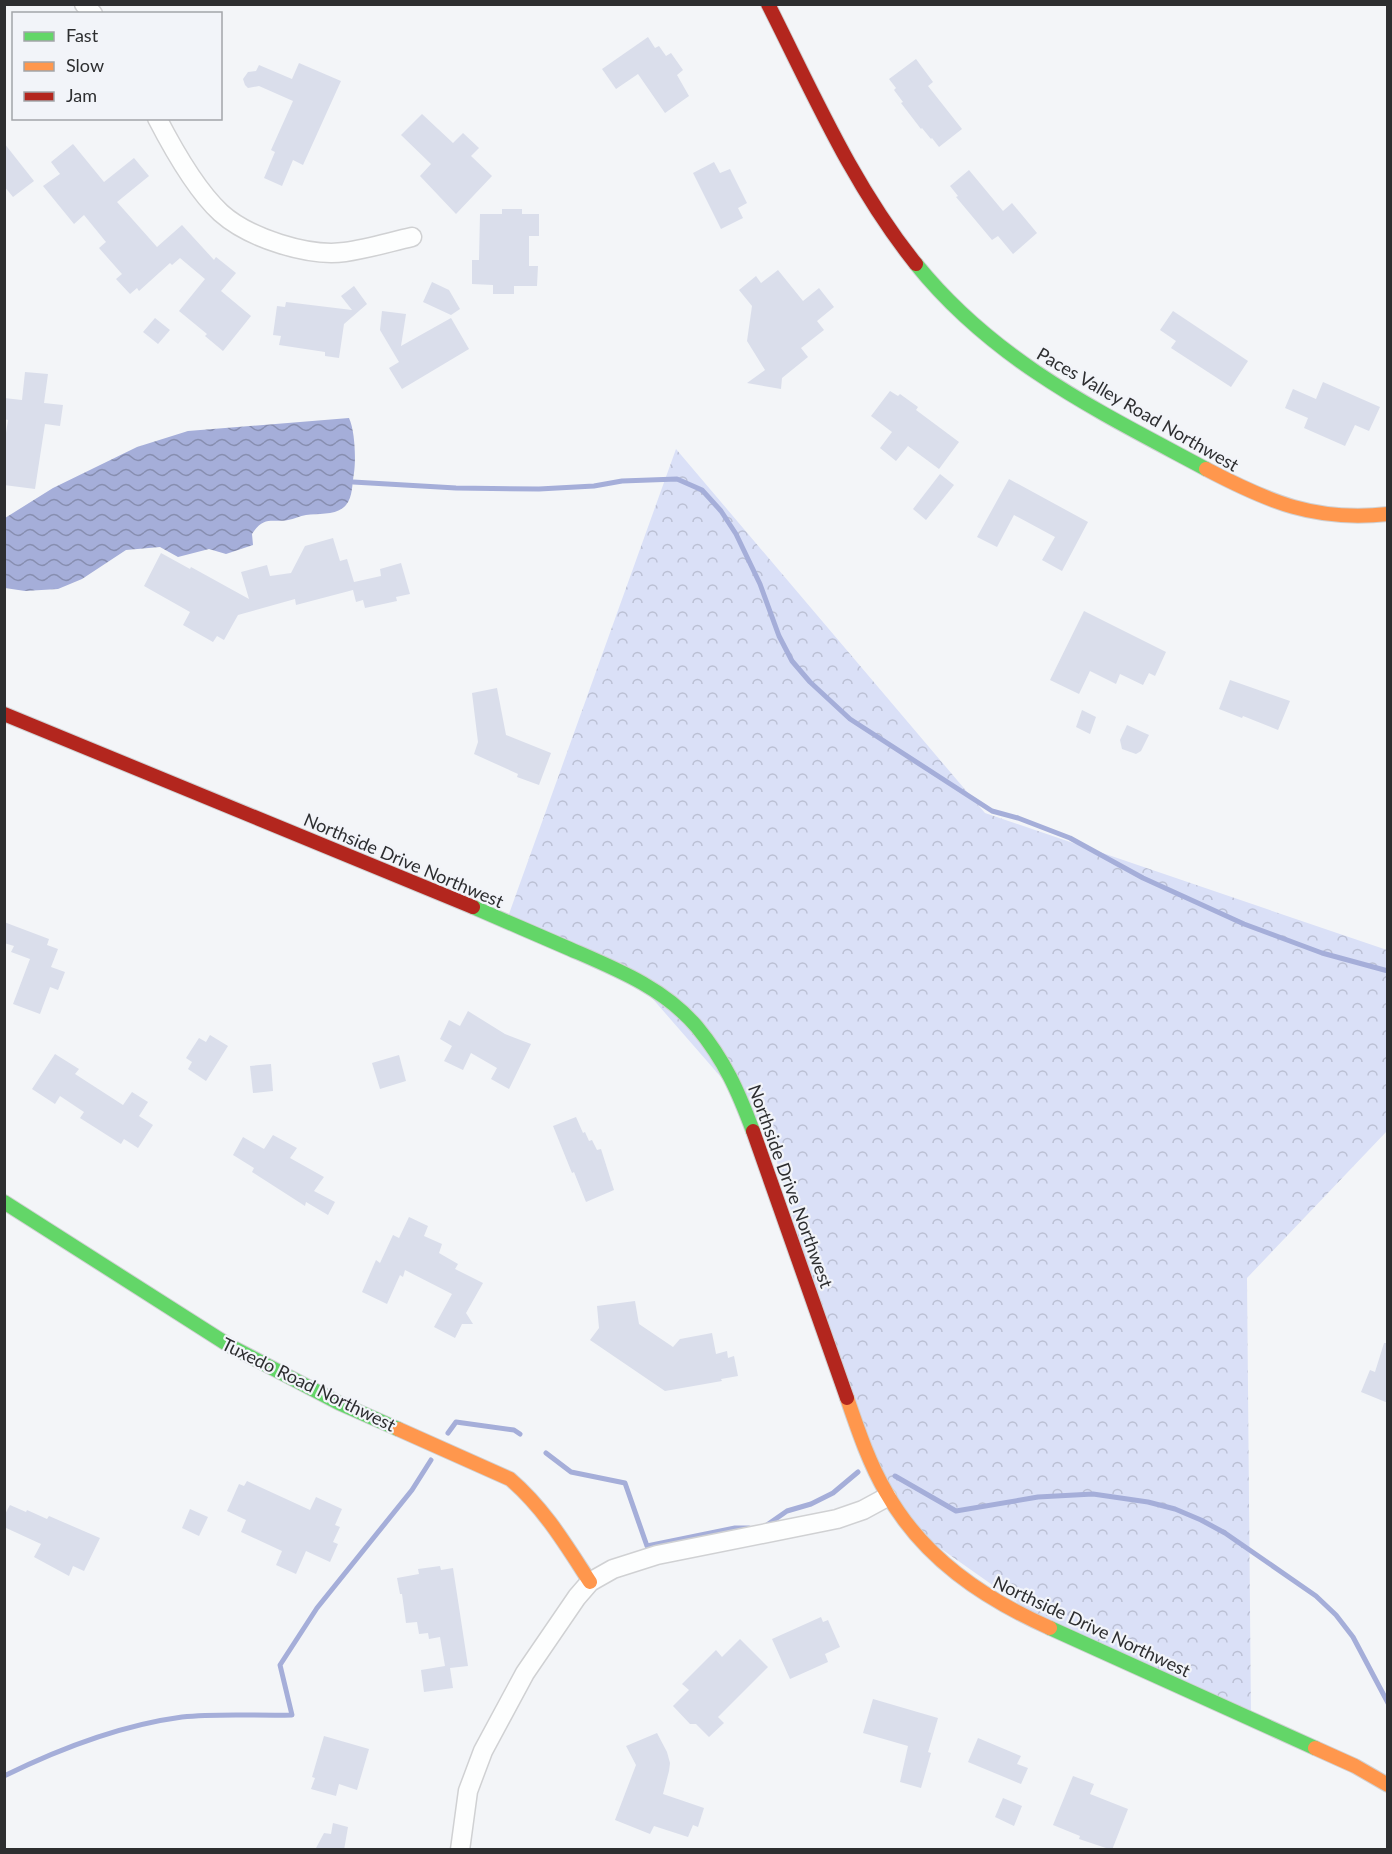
<svg xmlns="http://www.w3.org/2000/svg" width="1392" height="1854" font-family="Lato,sans-serif">
	<style>
		.forest { fill: url(#forest-crowns) }
		.water { fill: url(#water-waves) }
		.lines { fill: none; stroke-linecap: round; stroke-linejoin: round }
		.stream { stroke: #a5aed9; stroke-width: 5 }
		.building { fill: #dadeeb }
		.street-casing { stroke: #d0d1d3; stroke-width: 21 }
		.fast-casing { stroke: #d0d1d3; stroke-width: 16 }
		.slow-casing { stroke: #d0d1d3; stroke-width: 16 }
		.jam-casing { stroke: #d0d1d3; stroke-width: 16 }
		.street { stroke: #fdfefe; stroke-width: 18 }
		.fast { stroke: #63d668; stroke-width: 14 }
		.slow { stroke: #ff974d; stroke-width: 14 }
		.jam { stroke: #b3261e; stroke-width: 14 }
		.labels { text-anchor: middle; dominant-baseline: central; stroke-width: 4.5; stroke-linejoin: round; paint-order: stroke }
		.street-label { font-size: 18px; fill: #2d2e30; stroke: #f2f4f9 }
	</style>
	<defs>
		<pattern id="forest-crowns" width="20" height="18" patternUnits="userSpaceOnUse" patternTransform="scale(1.5)"><rect width="20" height="18" fill="#dae0f7"/><path d="M2 6a3 3 0 1 1 6 0M12 15a3 3 0 1 1 6 0" fill="none" stroke="#bbc0d4"/></pattern>
		<pattern id="water-waves" width="16" height="10" patternUnits="userSpaceOnUse" patternTransform="scale(1.5)"><rect width="16" height="10" fill="#a5aed9"/><path d="M0 5q4-4 8 0t8 0" fill="none" stroke="#878eb0"/></pattern>
	</defs>
	<rect width="100%" height="100%" fill="#f3f5f8"/>
	<!-- forest -->
	<path class="forest" d="M676 449 985 813 1387 950V1131L1247 1278 1251 1717 1086 1651 903 1522 833 1358 768 1131 645 990 505 925Z"/>
	<!-- water -->
	<path class="water" d="M349 418C355 431 356 459 354 473 352 483 353 497 346 505 337 516 319 513 306 515 300 516 294 519 288 520 272 523 264 515 252 534L253 545 226 554 209 549 178 557 160 547 126 550 82 579 58 589 25 591 5 588V518L53 488 137 447 188 431Z"/>
	<g class="lines">
		<!-- stream -->
		<g class="stream">
			<path d="M353 482 456 488 539 489 594 486 622 481 677 479 702 490 721 511 736 534 760 584 779 636 792 661 810 682 850 719 992 811 1018 818 1070 838 1143 878 1244 924 1322 953 1388 971"/>
			<path d="M448 1433 456 1422 514 1430 520 1434"/>
			<path d="M546 1453 571 1472 625 1483 647 1546 735 1528H749"/>
			<path d="M895 1476 956 1511 1038 1497 1093 1494 1148 1502 1175 1509 1201 1520 1225 1533 1316 1596 1336 1615 1353 1637 1388 1703"/>
			<path d="M764 1527 787 1511 811 1504 833 1493 858 1472"/>
			<path d="M4 1776C59 1749 122 1725 182 1717 219 1713 256 1716 292 1715L280 1665 317 1608 412 1490 431 1460"/>
		</g>
	</g>
	<!-- building -->
	<g class="building">
		<path d="M648 37 655 48 659 46 666 56 671 53 683 70 677 75 689 96 665 113 638 74 616 89 602 69Z"/>
		<path d="M916 59 933 82 928 86 962 129 939 147 932 138 931 139 922 128 921 129 901 103 903 102 894 90 896 88 889 79Z"/>
		<path d="M299 63 341 81 303 165 293 160 282 186 264 178 275 152 271 150 293 101 259 86 248 88 245 85 243 79 248 72 256 71 259 65 292 79Z"/>
		<path d="M422 114 453 143 463 133 479 148 471 156 492 176 456 214 420 176 431 164 401 135Z"/>
		<path d="M4 143 34 181 13 197 4 186Z"/>
		<path d="M73 144 104 182 134 158 149 176 117 202 157 247 182 225 214 260 216 257 236 273 221 291 251 316 223 351 205 336 207 334 179 311 205 279 180 258 172 265 170 263 139 291 137 288 130 294 116 279 122 274 99 248 106 242 84 215 74 224 43 186 60 174 51 162Z"/>
		<path d="M714 162 720 173 730 169 747 203 738 208 743 218 721 229 693 173Z"/>
		<path d="M969 170 1003 211 1012 203 1037 233 1013 254 998 236 992 240 956 197 958 196 950 186Z"/>
		<path d="M502 209H522V214H539V236H529V266H538L537 286H514V294H493V285L472 284V260H479L480 214H502Z"/>
		<path d="M778 270 803 301 819 288 834 307 817 321 824 330 801 348 808 357 782 378 781 389 747 383 765 370 747 341 752 306 739 290 756 276 761 283Z"/>
		<path d="M432 282 449 290 460 309 451 315 423 302Z"/>
		<path d="M354 286 367 304 344 324 339 358 325 356V352L279 345 281 336 273 335 277 306 285 307 286 302 352 310 341 296Z"/>
		<path d="M382 311 406 314 401 346 451 318 469 349 402 389 389 368 399 362 380 330Z"/>
		<path d="M1173 311 1248 361 1231 387 1171 348 1176 341 1160 330Z"/>
		<path d="M155 318 170 330 158 344 143 332Z"/>
		<path d="M25 372 48 374 44 403 63 405 60 426 45 424 35 489 4 485V446L8 420 4 419V398L22 400Z"/>
		<path d="M1323 382 1380 407 1369 431 1355 425 1345 446 1304 428 1308 418 1285 408 1293 389 1316 399Z"/>
		<path d="M890 391 898 396 900 394 918 407 916 410 959 442 939 469 908 446 896 461 880 448 892 432 871 416Z"/>
		<path d="M940 474 954 485 926 520 913 509Z"/>
		<path d="M1009 479 1088 522 1062 571 1042 560 1055 537 1014 515 997 547 977 537Z"/>
		<path d="M333 538 340 561 347 559 354 582 381 576 380 569 401 563 410 594 396 597 397 601 365 608 363 600 356 602 353 590 296 605 295 599 238 615 224 640 217 636 213 642 183 625 190 612 144 586 161 553 190 569 191 567 249 599 241 572 267 565 270 576 291 573 305 546Z"/>
		<path d="M1084 611 1166 652 1155 676 1149 673 1143 685 1120 674 1116 684 1090 671 1079 694 1050 680Z"/>
		<path d="M1230 680 1290 701 1278 730 1243 716 1242 718 1219 709Z"/>
		<path d="M497 688 506 735 551 753 539 785 517 777 518 774 474 754 478 742 472 693Z"/>
		<path d="M1082 710 1096 717 1090 734 1076 727Z"/>
		<path d="M1127 725 1149 735 1141 751 1136 754 1122 749 1120 740Z"/>
		<path d="M4 922 49 939 47 945 58 949 51 967 65 972 58 990 50 987 40 1014 13 1004 30 959 11 952 14 946 4 943Z"/>
		<path d="M468 1011 505 1034 531 1044 509 1089 491 1079 497 1068 471 1053 463 1070 444 1061 452 1046 440 1039 449 1020 460 1026Z"/>
		<path d="M210 1035 228 1046 206 1081 188 1069 192 1062 186 1058 199 1038 206 1042Z"/>
		<path d="M55 1054 79 1069 75 1074 123 1105 132 1092 148 1102 139 1116 153 1125 138 1148 124 1139 121 1144 80 1118 84 1112 60 1096 55 1104 32 1089Z"/>
		<path d="M399 1055 406 1081 380 1089 372 1063Z"/>
		<path d="M271 1064 273 1091 253 1093 250 1066Z"/>
		<path d="M576 1117 583 1133 585 1132 589 1141 592 1140 597 1150 601 1149 614 1190 586 1202 574 1172 572 1173 553 1126Z"/>
		<path d="M273 1135 297 1148 290 1158 324 1177 314 1191 335 1202 328 1215 306 1202 305 1206 252 1172 254 1168 233 1155 243 1137 264 1149Z"/>
		<path d="M409 1217 428 1226 424 1236 442 1244 439 1253 458 1264 455 1269 483 1283 466 1313 473 1324H462L455 1338 434 1327 452 1294 405 1270 403 1277 400 1275 387 1304 362 1292 376 1260 380 1263 393 1235 399 1238Z"/>
		<path d="M635 1301 639 1324 673 1347 680 1339 712 1333 716 1354 727 1351 728 1358 734 1356 738 1376 721 1379 722 1381 665 1391 590 1340 599 1328 597 1306Z"/>
		<path d="M1384 1343H1388V1403L1361 1392 1370 1370 1375 1372Z"/>
		<path d="M247 1481 310 1510 316 1497 342 1509 335 1525 340 1527 333 1542 338 1544 330 1562 306 1551 296 1574 276 1565 282 1551 241 1532 246 1520 227 1511 239 1484 244 1486Z"/>
		<path d="M10 1505 26 1512 27 1510 47 1519 49 1516 100 1538 84 1571 73 1566 69 1576 34 1557 41 1544 4 1527V1516Z"/>
		<path d="M190 1509 208 1517 199 1536 182 1528Z"/>
		<path d="M440 1566 441 1570 453 1568 468 1666 450 1668 453 1688 424 1692 421 1670 445 1666 440 1637 429 1639 428 1633 419 1634 417 1622 406 1623 402 1594H400L397 1578 419 1574 418 1569Z"/>
		<path d="M821 1617 823 1622 828 1620 840 1647 825 1654 828 1662 790 1679 772 1639Z"/>
		<path d="M740 1639 768 1667 718 1717 724 1723 709 1737 696 1724H690L673 1706 689 1690 682 1684 716 1650 722 1657Z"/>
		<path d="M873 1699 938 1718 928 1752 931 1753 921 1788 900 1782 908 1746 863 1733Z"/>
		<path d="M657 1733 667 1752 670 1763 669 1771 663 1794 704 1808 698 1827 693 1825 688 1837 654 1826 650 1834 615 1820 636 1765 626 1746Z"/>
		<path d="M324 1736 369 1749 357 1790 339 1784 336 1796 311 1789 315 1778 312 1777Z"/>
		<path d="M978 1738 1021 1756 1017 1764 1028 1768 1021 1784 968 1762Z"/>
		<path d="M1073 1776 1094 1784 1090 1794 1128 1809 1112 1850 1079 1839 1080 1836 1053 1825Z"/>
		<path d="M1003 1798 1022 1806 1014 1826 995 1817Z"/>
		<path d="M333 1823 348 1827 344 1850H315L324 1833 331 1834Z"/>
	</g>
	<g class="lines">
		<!-- street casing -->
		<g class="street-casing">
			<g id="street">
				<path d="M84 4 93 14"/>
				<path d="M157 118C173 149 196 190 221 213 249 238 308 257 345 252 367 249 390 242 412 237"/>
				<path d="M460 1850 468 1791 483 1751 525 1673 577 1597 590 1582 613 1569 657 1555 837 1519 863 1510 887 1497"/>
			</g>
		</g>
		<!-- fast casing -->
		<g class="fast-casing">
			<g id="fast">
				<path d="M916 264C995 362 1098 411 1206 469"/>
				<path d="M473 907C505 921 538 935 570 949 616 969 664 988 697 1027 725 1061 738 1091 753 1131"/>
				<path d="M4 1202 230 1346 339 1403 398 1429"/>
				<path d="M1050 1628 1315 1748"/>
			</g>
		</g>
		<!-- slow casing -->
		<g class="slow-casing">
			<g id="slow">
				<path d="M1206 469C1269 502 1315 522 1388 514"/>
				<path d="M847 1398C858 1430 869 1463 886 1492 923 1558 983 1598 1050 1628"/>
				<path d="M398 1429 510 1479C544 1508 566 1545 590 1582"/>
				<path d="M1315 1748 1355 1766 1388 1785"/>
			</g>
		</g>
		<!-- jam casing -->
		<g class="jam-casing">
			<g id="jam">
				<path d="M768 4C813 93 853 186 916 264"/>
				<path d="M4 714 473 907"/>
				<path d="M753 1131 847 1398"/>
			</g>
		</g>
		<!-- street -->
		<use href="#street" class="street"/>
		<!-- fast -->
		<use href="#fast" class="fast"/>
		<!-- slow -->
		<use href="#slow" class="slow"/>
		<!-- jam -->
		<use href="#jam" class="jam"/>
	</g>
	<g class="labels">
		<!-- street labels -->
		<g class="street-label">
			<text transform="translate(1138 409) rotate(30)">Paces Valley Road Northwest</text>
			<text transform="translate(404 860) rotate(23)">Northside Drive Northwest</text>
			<text transform="translate(791 1186) rotate(70)">Northside Drive Northwest</text>
			<text transform="translate(309 1384) rotate(26)">Tuxedo Road Northwest</text>
			<text transform="translate(1092 1626) rotate(25)">Northside Drive Northwest</text>
		</g>
	</g>
	<!-- border -->
	<rect width="1392" height="1854" fill="none" stroke="#2d2e30" stroke-width="12"/>
	<!-- legend -->
	<rect x="12" y="12" width="210" height="108" fill="#f2f4f9" stroke="#a3a5a9" stroke-width="1.5"/>
	<rect x="24" y="32" width="30" height="9" fill="#63d668" stroke="#a3a5a9" stroke-width="1.5"/>
	<text x="66" y="42" font-size="18" fill="#2d2e30">Fast</text>
	<rect x="24" y="62" width="30" height="9" fill="#ff974d" stroke="#a3a5a9" stroke-width="1.5"/>
	<text x="66" y="72" font-size="18" fill="#2d2e30">Slow</text>
	<rect x="24" y="92" width="30" height="9" fill="#b3261e" stroke="#a3a5a9" stroke-width="1.5"/>
	<text x="66" y="102" font-size="18" fill="#2d2e30">Jam</text>
</svg>
